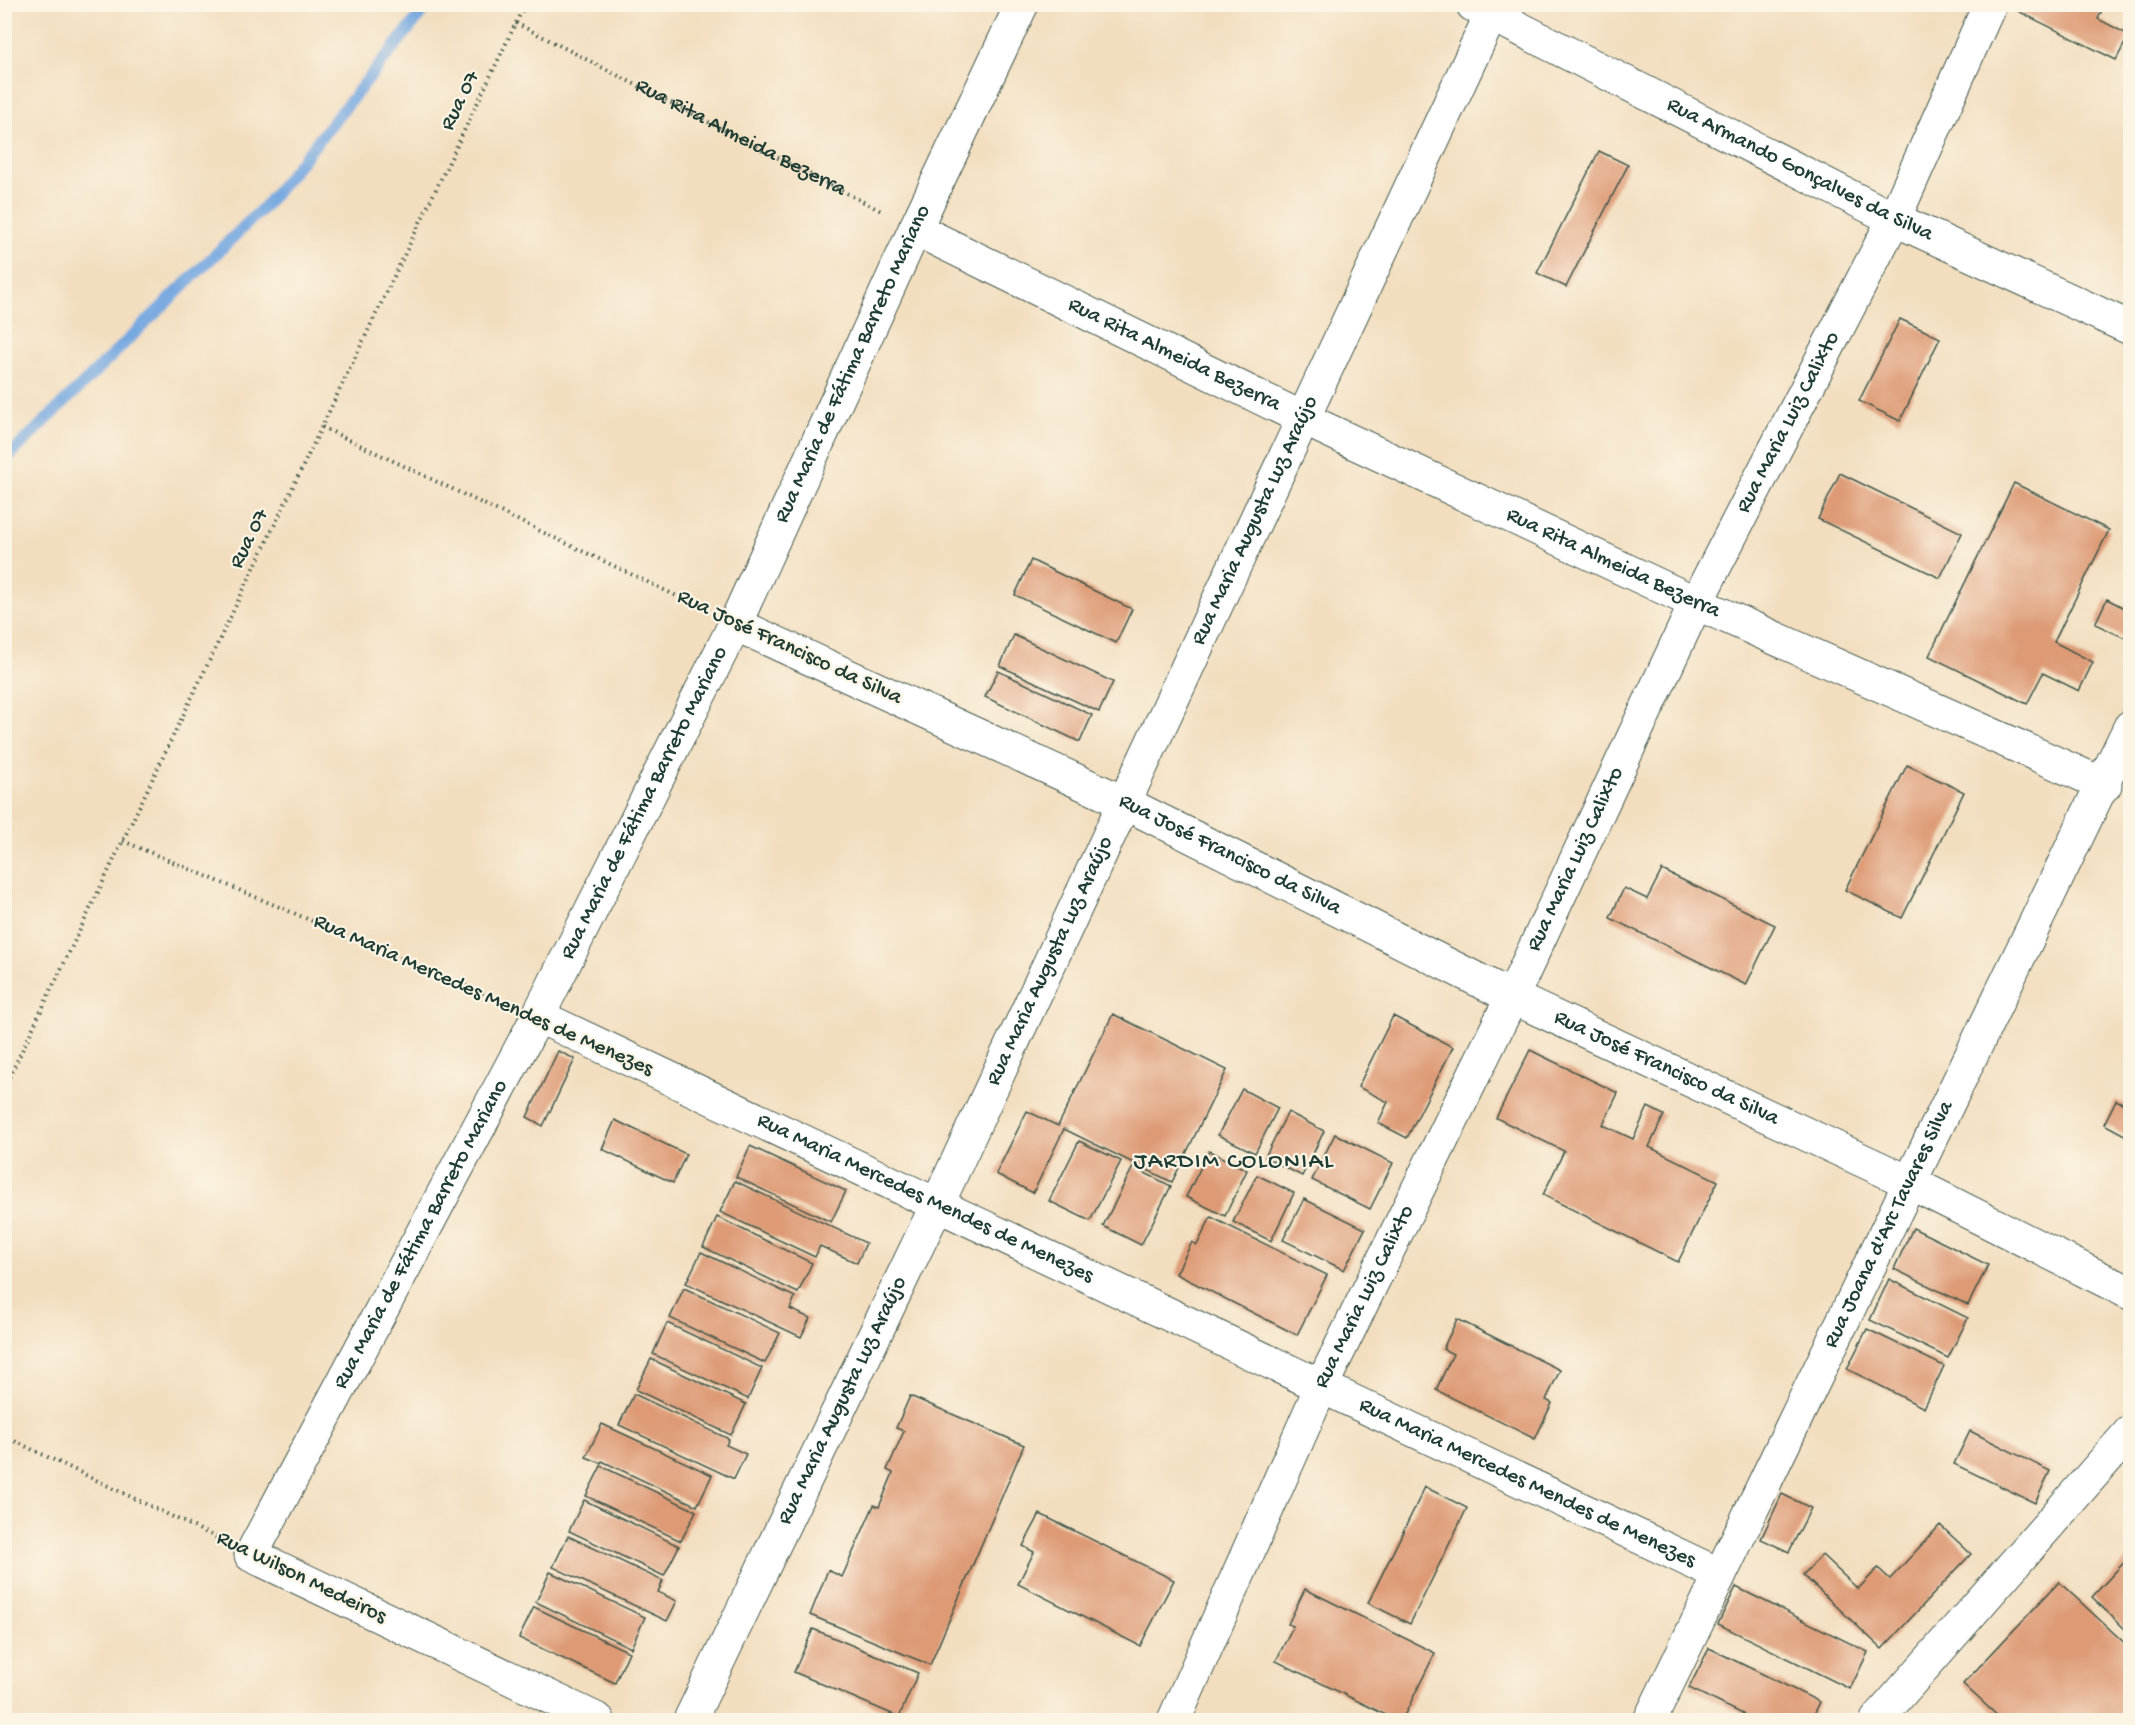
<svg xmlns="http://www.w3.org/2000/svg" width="2135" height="1725" font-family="'Gochi Hand',sans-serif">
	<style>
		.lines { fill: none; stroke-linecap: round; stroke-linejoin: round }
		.stream { stroke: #74a7e0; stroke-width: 12 }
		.building { fill: #dd9a75 }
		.street-casing { stroke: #3f5549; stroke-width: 35 }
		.path { stroke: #3f5549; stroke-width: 4; stroke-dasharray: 1.5 4.5; stroke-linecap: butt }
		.street { stroke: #fff; stroke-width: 33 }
		.labels { text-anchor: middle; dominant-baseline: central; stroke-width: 4.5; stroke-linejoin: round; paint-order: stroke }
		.street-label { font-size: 22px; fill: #1f3d34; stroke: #fcf5e5 }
		.neighbourhood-label { font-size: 24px; letter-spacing: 1.5px; fill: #1f3d34; stroke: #fcf5e5 }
	</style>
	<rect width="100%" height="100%" fill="#fcf5e5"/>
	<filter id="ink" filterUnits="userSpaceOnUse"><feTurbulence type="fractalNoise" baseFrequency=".0167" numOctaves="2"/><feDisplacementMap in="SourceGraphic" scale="12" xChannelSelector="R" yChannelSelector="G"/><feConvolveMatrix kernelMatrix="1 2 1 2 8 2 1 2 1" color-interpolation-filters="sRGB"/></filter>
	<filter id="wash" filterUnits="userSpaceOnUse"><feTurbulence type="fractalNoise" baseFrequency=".008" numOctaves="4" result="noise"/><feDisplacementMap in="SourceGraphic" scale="24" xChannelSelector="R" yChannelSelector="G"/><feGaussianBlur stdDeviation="1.35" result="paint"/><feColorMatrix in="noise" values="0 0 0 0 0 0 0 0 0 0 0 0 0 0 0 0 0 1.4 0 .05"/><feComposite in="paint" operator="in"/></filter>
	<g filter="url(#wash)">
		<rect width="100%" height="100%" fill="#f2debf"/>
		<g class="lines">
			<!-- stream -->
			<path class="stream" d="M4 461 265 206 429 4"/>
		</g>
		<g id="blocks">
			<!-- building -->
			<g class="building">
				<path d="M2019 4H2105L2098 19 2129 35 2116 60 2016 10Z"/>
				<path d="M1599 151 1628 165 1566 287 1537 273Z"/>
				<path d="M1900 319 1940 338 1900 421 1859 401Z"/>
				<path d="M1840 473 1962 533 1940 578 1818 519Z"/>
				<path d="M2014 483 2109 530 2054 642 2093 662 2079 691 2043 673 2027 704 1929 656Z"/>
				<path d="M1031 560 1132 609 1116 643 1015 595Z"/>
				<path d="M2107 599 2130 611V627L2125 638 2095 624Z"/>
				<path d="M1014 635 1113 682 1099 712 1000 666Z"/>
				<path d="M998 671 1092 715 1080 742 985 697Z"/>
				<path d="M1907 765 1964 792 1902 918 1845 890Z"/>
				<path d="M1662 870 1775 925 1746 985 1610 918 1624 888 1647 899Z"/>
				<path d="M1113 1014 1227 1070 1172 1182 1064 1129 1033 1193 996 1174 1027 1111 1058 1126Z"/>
				<path d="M1393 1016 1453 1047 1407 1138 1378 1123 1388 1102 1358 1087Z"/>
				<path d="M1530 1050 1618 1093 1603 1125 1633 1139 1648 1107 1664 1115 1649 1147 1718 1181 1678 1262 1543 1195 1564 1151 1496 1118Z"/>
				<path d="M558 1051 575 1059 543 1126 527 1117Z"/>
				<path d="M1242 1089 1278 1108 1255 1153 1218 1135Z"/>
				<path d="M2116 1100 2130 1107V1138L2104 1124Z"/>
				<path d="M1288 1112 1324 1131 1302 1176 1265 1157Z"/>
				<path d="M615 1120 686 1154 673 1183 602 1149Z"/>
				<path d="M1335 1134 1393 1163 1370 1209 1312 1180Z"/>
				<path d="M1079 1141 1121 1161 1090 1221 1049 1201Z"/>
				<path d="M750 1146 846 1191 831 1222 736 1177Z"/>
				<path d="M1209 1151 1247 1170 1225 1216 1186 1197Z"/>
				<path d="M1133 1167 1171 1186 1141 1245 1103 1226Z"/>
				<path d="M1257 1175 1294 1193 1271 1241 1233 1222Z"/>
				<path d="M735 1181 866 1243 857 1263 820 1246 815 1257 720 1212Z"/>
				<path d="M1304 1199 1365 1229 1344 1270 1283 1240Z"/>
				<path d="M717 1217 812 1263 798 1293 703 1247Z"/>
				<path d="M1211 1217 1327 1275 1297 1335 1176 1274 1192 1242 1197 1245Z"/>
				<path d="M1913 1228 1988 1265 1968 1305 1894 1269Z"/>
				<path d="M701 1252 795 1297 790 1309 810 1318 801 1337 686 1283Z"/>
				<path d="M1889 1279 1968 1318 1948 1358 1870 1320Z"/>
				<path d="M684 1288 780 1333 765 1363 670 1318Z"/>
				<path d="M1457 1319 1560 1370 1546 1400 1552 1403 1535 1439 1436 1390 1453 1354 1443 1349Z"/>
				<path d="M667 1323 762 1368 748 1399 653 1354Z"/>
				<path d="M1867 1329 1944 1366 1924 1408 1847 1369Z"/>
				<path d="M651 1359 746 1404 731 1435 636 1390Z"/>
				<path d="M634 1394 729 1439 726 1445 746 1454 734 1479 619 1425Z"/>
				<path d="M910 1396 1024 1445 930 1665 810 1615 828 1570 842 1577 874 1505 879 1507 893 1473 887 1470 904 1431 896 1428Z"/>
				<path d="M602 1424 712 1475 697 1506 602 1461 601 1463 586 1457Z"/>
				<path d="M1970 1431 2050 1471 2035 1503 1954 1464Z"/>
				<path d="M601 1466 696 1511 681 1541 586 1496Z"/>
				<path d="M1425 1487 1467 1508 1410 1624 1368 1603Z"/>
				<path d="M1782 1494 1811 1508 1789 1552 1761 1539Z"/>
				<path d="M584 1500 679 1546 664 1576 569 1531Z"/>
				<path d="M1040 1514 1174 1580 1140 1646 1018 1584 1034 1552 1023 1546Z"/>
				<path d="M1940 1525 1971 1554 1882 1649 1803 1575 1822 1555 1858 1589 1878 1568 1890 1579Z"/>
				<path d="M568 1536 663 1581 658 1592 677 1601 667 1621 553 1567Z"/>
				<path d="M2130 1556V1634L2092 1597Z"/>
				<path d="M550 1572 645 1617 631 1648 536 1602Z"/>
				<path d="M2059 1582 2130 1648V1720H2002L1963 1684Z"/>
				<path d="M1736 1587 1868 1652 1850 1689 1718 1624Z"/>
				<path d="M1305 1589 1435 1653 1402 1720H1396L1276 1661 1293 1626 1288 1624Z"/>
				<path d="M534 1607 629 1652 615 1683 519 1638Z"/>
				<path d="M813 1629 918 1673 899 1717 794 1672Z"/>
				<path d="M1709 1648 1820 1702 1811 1720H1755L1689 1688Z"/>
			</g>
		</g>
	</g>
	<g filter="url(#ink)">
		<use href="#blocks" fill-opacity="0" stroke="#3f5549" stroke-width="1.5"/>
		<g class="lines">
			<!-- street casing -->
			<g class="street-casing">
				<g id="street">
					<path id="s2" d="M1473 5 1894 219 2130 328"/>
					<path id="s3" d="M915 229 1304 419 1696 603 2105 785"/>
					<path id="s4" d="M735 624 1123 802 1512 997 1911 1183 2130 1293"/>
					<path id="s5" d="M538 1016 1718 1574"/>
					<path id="s6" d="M598 1720 251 1555 538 1016 735 624 915 229 1022 4"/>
					<path id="s7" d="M690 1720 938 1203 1496 4"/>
					<path id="s8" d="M1174 1720 1321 1387 1512 997 1696 603 1894 219 1990 4"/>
					<path id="s9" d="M1650 1720 2130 727"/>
					<path d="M1877 1720 2130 1432"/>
				</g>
			</g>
			<!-- path -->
			<g class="path">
				<path id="s1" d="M516 23 883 212"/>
				<path d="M322 427 702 608"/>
				<path d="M123 841 504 1002"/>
				<path d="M4 1088 525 4"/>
				<path d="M4 1436 217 1538"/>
			</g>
			<!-- street -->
			<use href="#street" class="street"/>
		</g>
	</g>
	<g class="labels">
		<!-- street labels -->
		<g class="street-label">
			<text transform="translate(461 101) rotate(-64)">Rua 07</text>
			<text stroke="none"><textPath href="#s1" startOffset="252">Rua Rita Almeida Bezerra</textPath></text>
			<text stroke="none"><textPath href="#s2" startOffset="366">Rua Armando Gonçalves da Silva</textPath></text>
			<text stroke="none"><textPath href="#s3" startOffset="288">Rua Rita Almeida Bezerra</textPath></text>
			<text stroke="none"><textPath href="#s6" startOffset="1719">Rua Maria de Fátima Barreto Mariano</textPath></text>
			<text stroke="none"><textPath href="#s8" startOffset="1436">Rua Maria Luiz Calixto</textPath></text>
			<text stroke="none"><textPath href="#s7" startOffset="1326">Rua Maria Augusta Luz Araújo</textPath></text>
			<text transform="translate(250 539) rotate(-64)">Rua 07</text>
			<text stroke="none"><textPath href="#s3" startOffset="774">Rua Rita Almeida Bezerra</textPath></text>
			<text transform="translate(789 648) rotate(25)">Rua José Francisco da Silva</text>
			<text stroke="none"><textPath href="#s6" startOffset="1233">Rua Maria de Fátima Barreto Mariano</textPath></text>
			<text stroke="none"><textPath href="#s4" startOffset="546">Rua José Francisco da Silva</textPath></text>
			<text stroke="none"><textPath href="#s8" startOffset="950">Rua Maria Luiz Calixto</textPath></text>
			<text stroke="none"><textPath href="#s7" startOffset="840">Rua Maria Augusta Luz Araújo</textPath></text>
			<text transform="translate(483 996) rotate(24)">Rua Maria Mercedes Mendes de Menezes</text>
			<text stroke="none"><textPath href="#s4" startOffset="1032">Rua José Francisco da Silva</textPath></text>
			<text stroke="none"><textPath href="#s5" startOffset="428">Rua Maria Mercedes Mendes de Menezes</textPath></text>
			<text stroke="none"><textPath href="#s9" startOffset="550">Rua Joana d'Arc Tavares Silva</textPath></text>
			<text stroke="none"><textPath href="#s6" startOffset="747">Rua Maria de Fátima Barreto Mariano</textPath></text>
			<text stroke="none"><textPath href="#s8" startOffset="464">Rua Maria Luiz Calixto</textPath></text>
			<text stroke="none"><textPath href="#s7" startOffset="354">Rua Maria Augusta Luz Araújo</textPath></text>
			<text stroke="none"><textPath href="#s5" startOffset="1094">Rua Maria Mercedes Mendes de Menezes</textPath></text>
			<text transform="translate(301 1578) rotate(26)">Rua Wilson Medeiros</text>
		</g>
		<!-- neighbourhood labels -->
		<g class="neighbourhood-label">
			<text x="1234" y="1162">JARDIM COLONIAL</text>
		</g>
	</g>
	<!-- margin -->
	<rect width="2135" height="1725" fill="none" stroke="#fcf5e5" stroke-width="24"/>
</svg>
